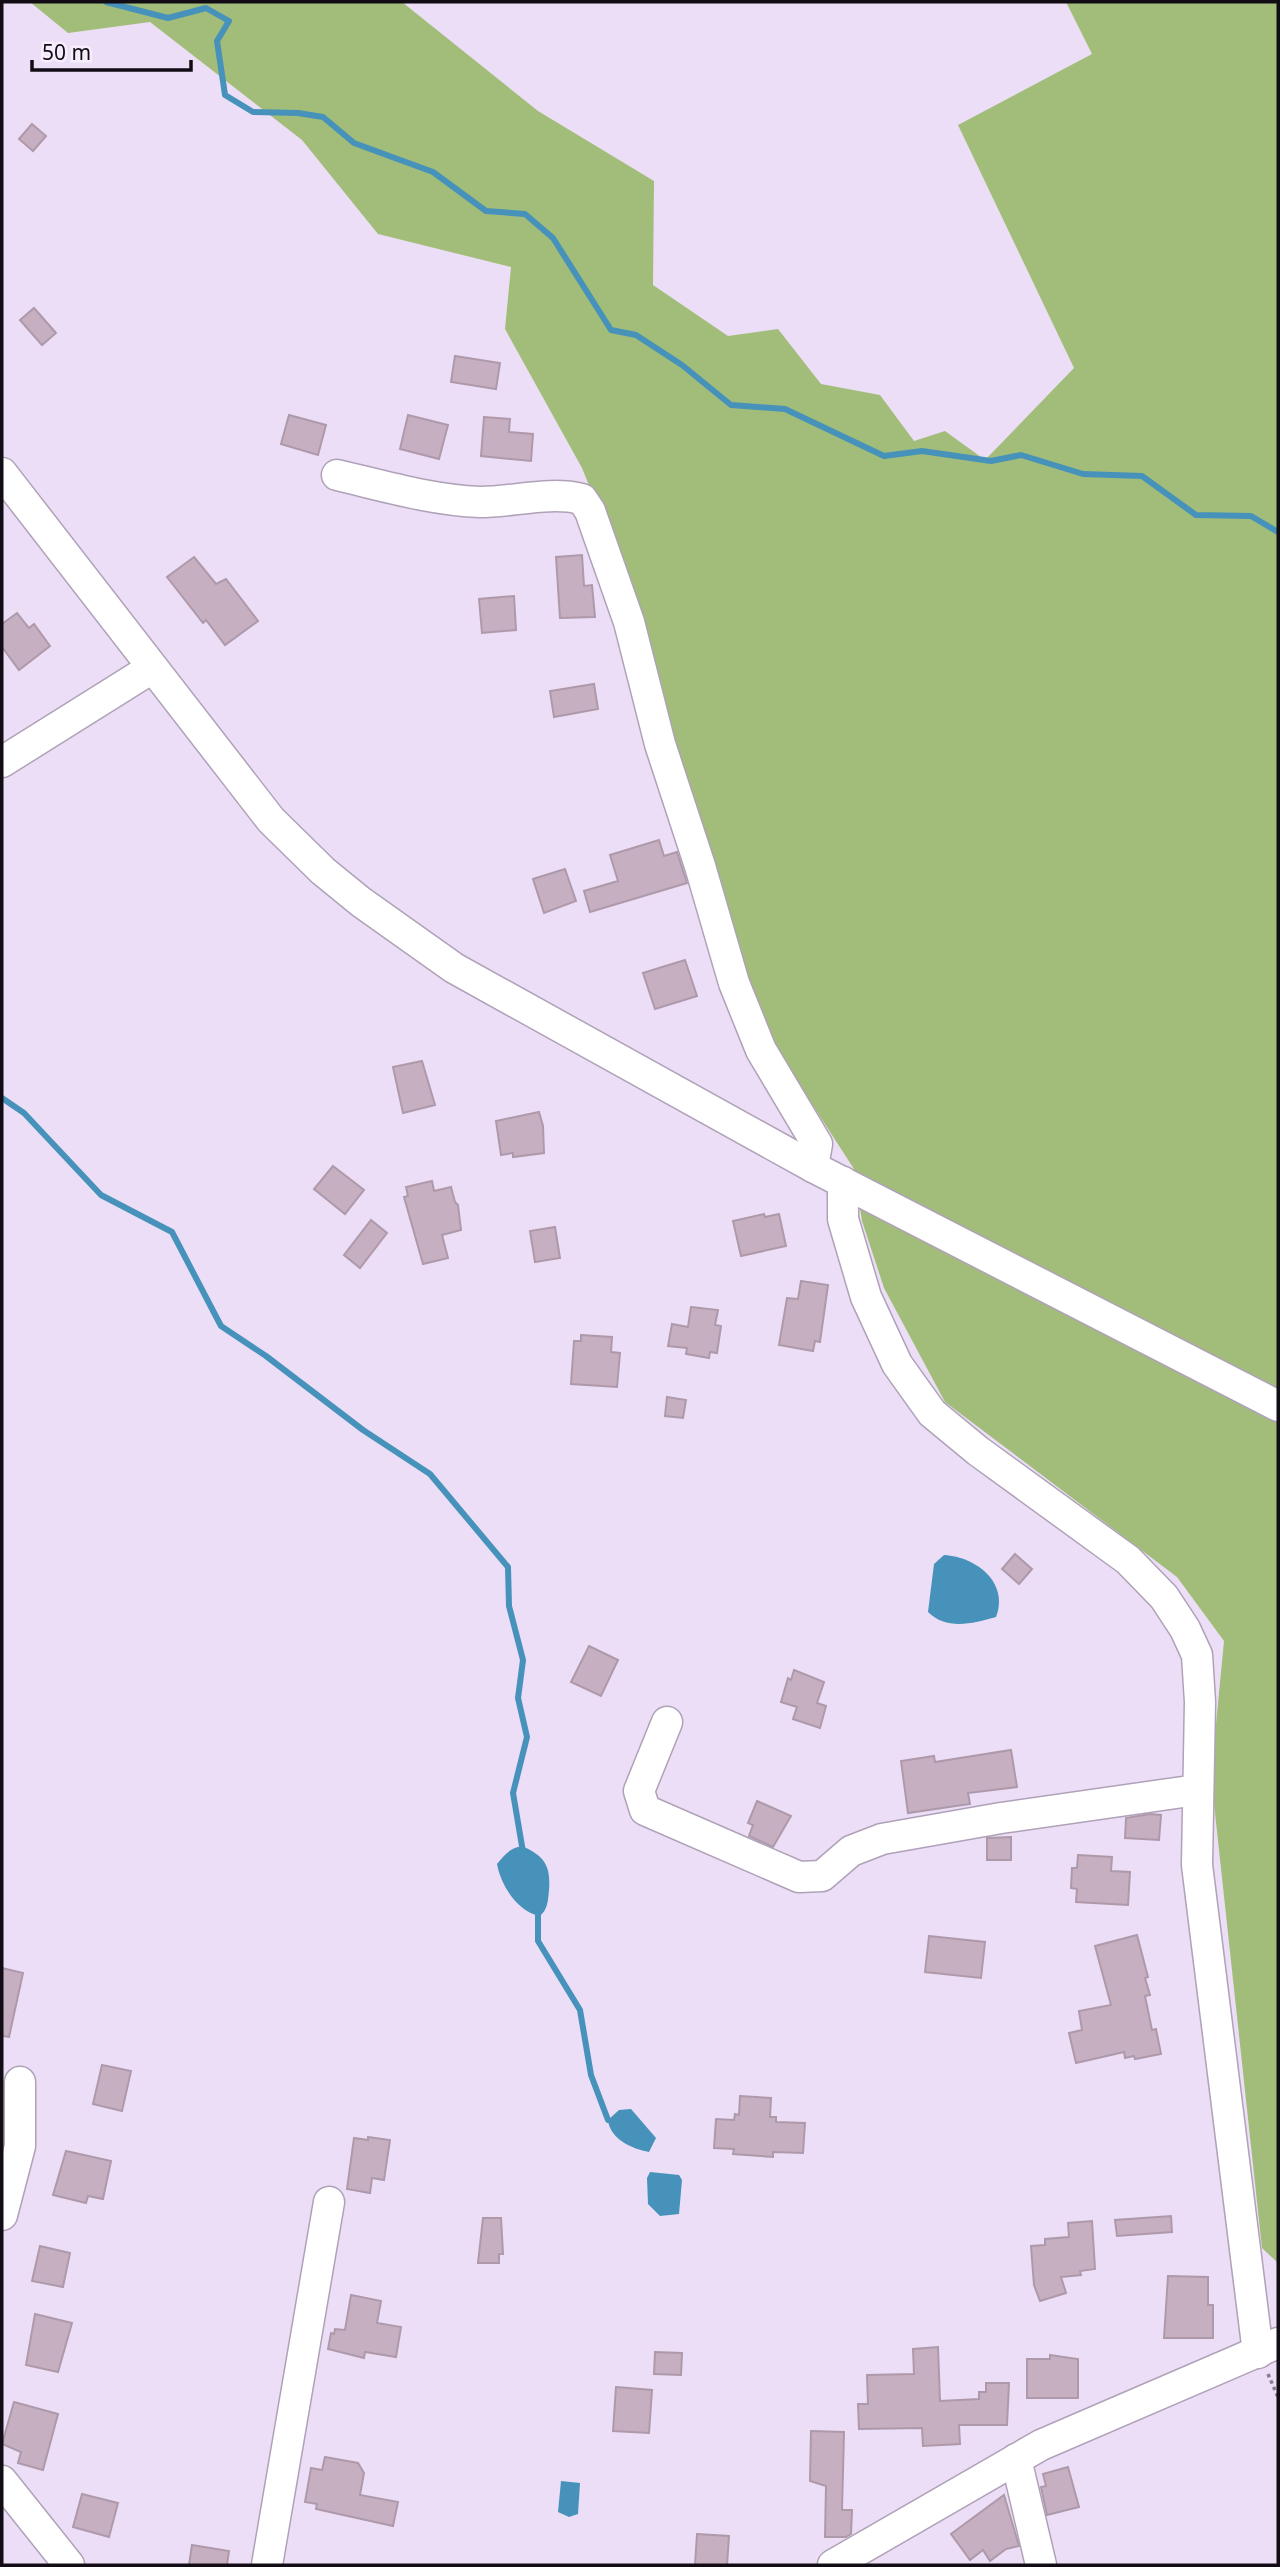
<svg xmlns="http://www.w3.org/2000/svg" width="1280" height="2567" font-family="'Noto Sans',sans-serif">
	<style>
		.forest { fill: #a2bd79 }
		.water { fill: #4692bb }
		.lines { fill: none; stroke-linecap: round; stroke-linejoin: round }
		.stream { stroke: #4692bb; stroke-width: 6 }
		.building { fill: #c6afc1; stroke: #ae99aa; stroke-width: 2 }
		.minor-casing { stroke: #afa2b8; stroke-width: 33 }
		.path { stroke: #877d8e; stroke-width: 3.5; stroke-dasharray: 3.5 3.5; stroke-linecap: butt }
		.minor { stroke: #fff; stroke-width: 30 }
	</style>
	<rect width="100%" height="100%" fill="#ecdef6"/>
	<!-- forest -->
	<path class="forest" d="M30 2H402L538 111 654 181 653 285 728 336 778 329 821 384 880 395 914 441 945 431 985 460 1074 368 958 125 1092 54 1066 2H1278V2263L1262 2248 1211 1776 1224 1641 1177 1577 945 1402 884 1288 862 1221 854 1169 755 1016 630 587 582 468 505 329 511 267 378 234 302 140 150 22 68 33Z"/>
	<!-- water -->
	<g class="water">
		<path d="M944 1555C977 1557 1009 1583 996 1617 972 1624 946 1630 928 1612L934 1564Z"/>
		<path d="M522 1846C544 1856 551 1865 549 1890 548 1900 548 1909 540 1916 518 1912 501 1886 497 1864 504 1855 510 1848 522 1846Z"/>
		<path d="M631 2109 656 2138 649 2152C632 2149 610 2139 608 2120L619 2110Z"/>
		<path d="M650 2172 679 2175 682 2180 679 2214 660 2216 648 2204 647 2178Z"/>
		<path d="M561 2481 580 2483 578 2514 569 2517 558 2512Z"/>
	</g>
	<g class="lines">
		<!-- stream -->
		<g class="stream">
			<path d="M106 2 168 18 206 8 229 21 217 41 225 95 253 112 298 113 323 117 354 143 433 172 486 211 525 214 553 238 611 330 636 335 682 365 731 405 785 409 884 456 922 451 991 461 1021 455 1083 474 1142 476 1196 515 1251 516 1278 532"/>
			<path d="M2 1098 24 1113 101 1195 172 1232 221 1326 266 1356 363 1430 430 1474 508 1567 509 1606 523 1660 518 1698 527 1737 513 1793 523 1852"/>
			<path d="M538 1910V1941L580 2010 591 2075 608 2120"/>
		</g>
	</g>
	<!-- building -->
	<g class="building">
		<path d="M32 124 46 136 33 151 19 139Z"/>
		<path d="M34 308 56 333 42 345 20 320Z"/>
		<path d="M455 356 500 363 496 389 451 382Z"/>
		<path d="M289 415 326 425 318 455 281 444Z"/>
		<path d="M408 415 448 425 439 459 400 449Z"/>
		<path d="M484 417 510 419 509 432 533 434 531 461 481 456Z"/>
		<path d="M582 555 584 586 592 585 595 617 560 618 556 557Z"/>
		<path d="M194 557 216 584 226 579 258 621 225 645 206 620 203 623 167 577Z"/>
		<path d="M514 596 516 630 482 633 479 599Z"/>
		<path d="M17 613 29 628 34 624 50 646 19 670 2 647V624Z"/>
		<path d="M594 684 598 709 554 717 550 691Z"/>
		<path d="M659 840 664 856 677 852 687 883 590 912 584 891 618 881 610 855Z"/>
		<path d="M565 869 576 901 544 913 533 879Z"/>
		<path d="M685 960 697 996 655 1009 643 973Z"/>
		<path d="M422 1061 435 1105 403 1113 393 1067Z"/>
		<path d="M539 1112 543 1126 544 1153 513 1157V1153L501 1155 496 1121Z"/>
		<path d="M333 1166 364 1190 345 1214 314 1189Z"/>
		<path d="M432 1181 434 1191 451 1187 455 1202 458 1205 461 1230 442 1235 448 1258 423 1264 404 1197 408 1196 406 1187Z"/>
		<path d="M764 1214 765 1217 779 1214 786 1246 741 1256 733 1221Z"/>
		<path d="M371 1220 387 1233 360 1268 344 1255Z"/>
		<path d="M555 1227 560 1258 535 1262 530 1231Z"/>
		<path d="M801 1281 828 1285 820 1342 815 1341 813 1351 779 1345 787 1298 798 1299Z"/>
		<path d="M691 1307 718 1310 715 1325 721 1326 717 1353 710 1352 709 1358 686 1354 687 1348 668 1346 672 1324 688 1327Z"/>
		<path d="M581 1335 612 1337 611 1352 620 1353 617 1387 571 1384 574 1341H581Z"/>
		<path d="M667 1397 686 1400 683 1418 665 1416Z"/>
		<path d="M1015 1554 1032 1569 1019 1584 1002 1569Z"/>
		<path d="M589 1646 618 1660 601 1696 571 1682Z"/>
		<path d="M794 1670 824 1682 817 1703 826 1706 820 1728 793 1719 797 1707 781 1702 788 1678 791 1680Z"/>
		<path d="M1011 1750 1017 1787 968 1793 970 1804 908 1813 901 1761 934 1756 935 1762Z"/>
		<path d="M757 1801 791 1816 773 1847 749 1836 753 1825 748 1823Z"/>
		<path d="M1150 1814 1161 1815 1159 1840 1125 1838 1126 1818Z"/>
		<path d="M1011 1837V1860H987V1838Z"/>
		<path d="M1078 1855 1112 1857 1111 1871 1130 1872 1128 1905 1076 1902 1077 1889 1071 1888 1072 1868H1077Z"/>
		<path d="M1137 1935 1148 1977 1145 1978 1150 1995 1145 1996 1152 2030 1156 2029 1161 2054 1135 2059 1134 2056 1125 2058 1124 2052 1076 2063 1069 2033 1082 2030 1079 2011 1111 2005 1095 1946Z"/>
		<path d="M929 1936 985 1942 981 1978 925 1972Z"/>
		<path d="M2 1968 23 1973 9 2037 2 2036Z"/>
		<path d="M102 2065 131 2071 122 2111 93 2104Z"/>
		<path d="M740 2096 771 2098 770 2117H776V2122L805 2123 803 2153 773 2152V2157L733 2154 734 2149 714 2148 716 2119 734 2120 735 2114 739 2115Z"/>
		<path d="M368 2137 390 2140 384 2180 372 2178 370 2193 347 2189 354 2138 368 2140Z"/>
		<path d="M66 2151 111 2161 103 2199 88 2196 86 2203 53 2195Z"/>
		<path d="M1171 2216 1172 2232 1117 2236 1115 2220Z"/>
		<path d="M483 2218H501L503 2254H499V2263H478Z"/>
		<path d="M1092 2221 1095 2269 1080 2271 1081 2275 1061 2277 1066 2293 1040 2301 1034 2285 1031 2246 1045 2245V2239L1069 2237 1068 2223Z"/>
		<path d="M40 2246 70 2253 63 2287 32 2281Z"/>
		<path d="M1168 2276 1208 2277V2305H1213V2338H1164Z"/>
		<path d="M351 2295 381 2301 377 2323 401 2327 396 2357 365 2352 364 2358 328 2349 331 2333 334 2334 335 2329 345 2330Z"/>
		<path d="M35 2314 72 2323 58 2372 26 2365Z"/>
		<path d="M938 2347 940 2401 979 2399V2392H986V2383H1009L1007 2425H959L960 2444 923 2446 922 2428 859 2429 858 2404H868L867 2375 914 2374 913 2349Z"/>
		<path d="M655 2352 682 2353 681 2375 654 2374Z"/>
		<path d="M1050 2355 1078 2359V2398H1027V2359H1050Z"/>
		<path d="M616 2387 652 2390 649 2433 613 2431Z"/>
		<path d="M14 2402 58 2414 43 2470 18 2463 21 2452 2 2444Z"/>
		<path d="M811 2431 844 2432 842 2510H852L851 2534 846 2537H825L826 2486 810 2481Z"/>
		<path d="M325 2457 358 2463 364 2473 360 2495 398 2502 393 2526 316 2509 317 2504 305 2502 311 2468 322 2470Z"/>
		<path d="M1068 2467 1079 2507 1047 2515 1041 2487 1046 2486 1043 2474Z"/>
		<path d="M82 2494 118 2503 109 2537 73 2527Z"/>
		<path d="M1004 2495 1019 2546 1006 2549 990 2561 983 2550 970 2560 951 2534Z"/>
		<path d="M697 2534 729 2536 727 2565H695Z"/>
		<path d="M192 2545 229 2551 227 2565H189Z"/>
	</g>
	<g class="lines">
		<!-- minor casing -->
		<g class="minor-casing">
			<g id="minor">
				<path d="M2 473 271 820 323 871 361 902 454 968 813 1167 1278 1406"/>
				<path d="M337 475C384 486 431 500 480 502 513 502 549 491 582 499L590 511 629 622 660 744 700 866 734 983 761 1050 817 1144 813 1167"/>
				<path d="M2 762 152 668"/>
				<path d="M843 1182V1219L866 1297 897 1364 932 1413 978 1451 1128 1560 1164 1597 1185 1629 1197 1655 1200 1702 1197 1865 1258 2353"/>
				<path d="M667 1722 639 1791 645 1810 799 1877 822 1876 851 1851 882 1839 1001 1818 1197 1790"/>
				<path d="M2 2215 20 2146V2082"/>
				<path d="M1016 2459 1041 2565"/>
				<path d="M2 2481 69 2565"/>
				<path d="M267 2565 329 2202"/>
				<path d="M833 2565 1041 2445 1278 2343"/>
			</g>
		</g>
		<!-- path -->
		<path class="path" d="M1268 2374 1278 2397"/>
		<!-- minor -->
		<use href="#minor" class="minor"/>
	</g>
	<!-- border -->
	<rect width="1280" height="2567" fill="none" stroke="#120d15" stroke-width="7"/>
	<!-- scale -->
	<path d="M32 60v10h159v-10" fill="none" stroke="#120d15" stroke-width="3.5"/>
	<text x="42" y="60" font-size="21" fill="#120d15" stroke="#f6eefc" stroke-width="5" paint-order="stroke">50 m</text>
</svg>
